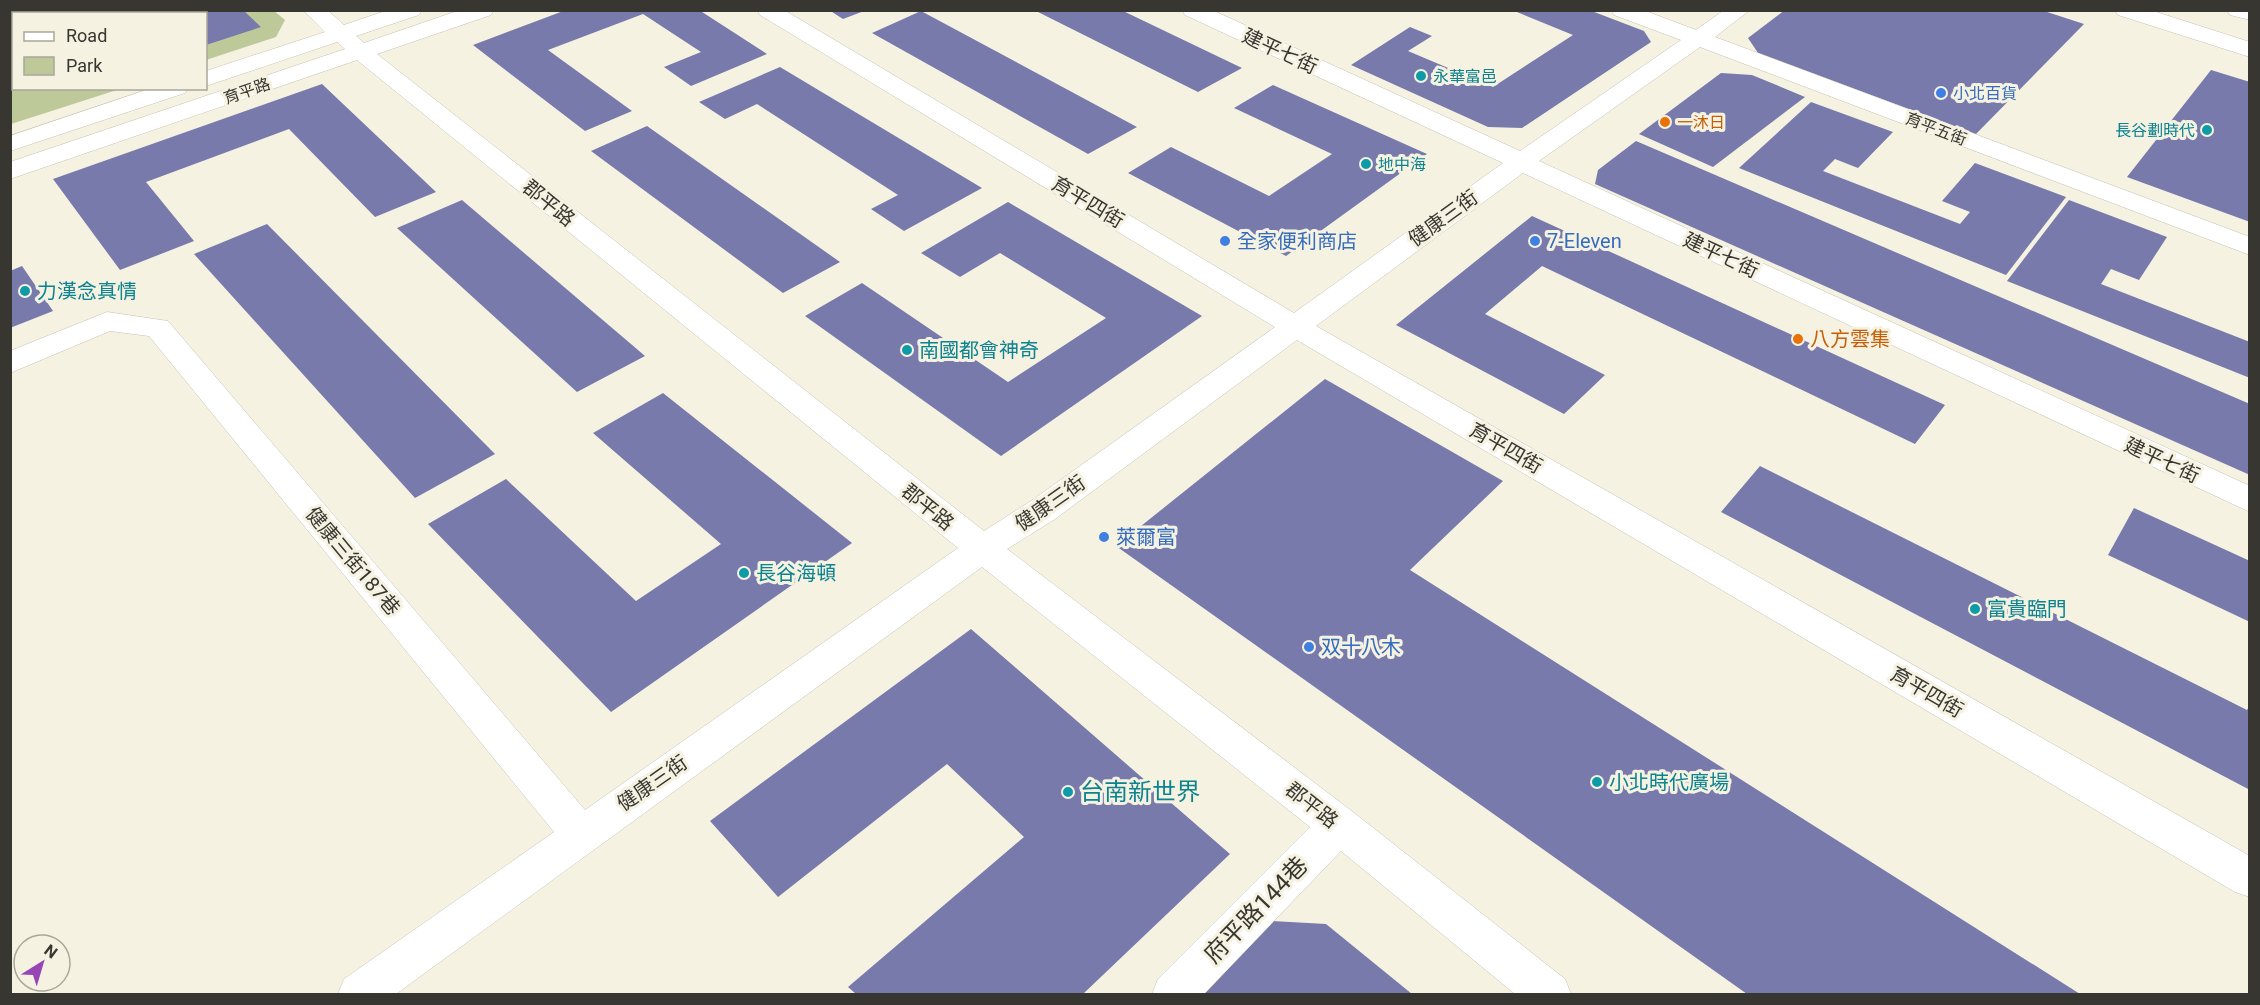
<svg xmlns="http://www.w3.org/2000/svg" width="2260" height="1005" font-family="Roboto,'Noto Sans TC',sans-serif">
	<style>
		.green { fill: #bec99a }
		.building { fill: #777aab }
		.lines { fill: none; stroke-linecap: round; stroke-linejoin: round }
		.minor-casing { stroke: #c5c2b3; stroke-width: 1 }
		.tertiary-casing { stroke: #c5c2b3; stroke-width: 1 }
		.minor { fill: #fff; fill-rule: evenodd }
		.tertiary { fill: #fff; fill-rule: evenodd }
		.culture-dot { fill: #0f9aa8; stroke: #f5f2e2; stroke-width: 2 }
		.shop-dot { fill: #3f7fe0; stroke: #f5f2e2; stroke-width: 2 }
		.food-dot { fill: #e8710a; stroke: #f5f2e2; stroke-width: 2 }
		.labels { text-anchor: middle; dominant-baseline: central; stroke-width: 6; stroke-linejoin: round; paint-order: stroke }
		.far-culture-label { font-size: 16px; fill: #0d838f; stroke: #f5f2e2; text-anchor: start }
		.far-street-label { font-size: 16px; fill: #373630; stroke: #f5f2e2 }
		.far-shop-label { font-size: 16px; fill: #366cbe; stroke: #f5f2e2; text-anchor: start }
		.far-food-label { font-size: 16px; fill: #c56008; stroke: #f5f2e2; text-anchor: start }
		.street-label { font-size: 20px; fill: #373630; stroke: #f5f2e2 }
		.shop-label { font-size: 20px; fill: #366cbe; stroke: #f5f2e2; text-anchor: start }
		.culture-label { font-size: 20px; fill: #0d838f; stroke: #f5f2e2; text-anchor: start }
		.food-label { font-size: 20px; fill: #c56008; stroke: #f5f2e2; text-anchor: start }
		.near-culture-label { font-size: 24px; fill: #0d838f; stroke: #f5f2e2; text-anchor: start }
		.near-street-label { font-size: 24px; fill: #373630; stroke: #f5f2e2 }
	</style>
	<rect width="100%" height="100%" fill="#f5f2e2"/>
	<!-- green -->
	<path class="green" d="M273 10 285 20 276 37 206 60V14H14V88L120 89 11 124 10 11Z"/>
	<!-- building -->
	<g class="building">
		<path d="M170 10H243L261 27 206 45V14H172Z"/>
		<path d="M566 10H699L767 54 691 86 664 67 701 52 643 14 548 50 632 111 585 131 473 45Z"/>
		<path d="M829 10H864V11L843 19Z"/>
		<path d="M1034 10H1121L1242 68 1198 92Z"/>
		<path d="M1512 10H1589L1644 31 1651 42 1522 128 1488 127 1351 65 1410 27 1432 36 1408 51 1493 87 1573 35Z"/>
		<path d="M1785 10H2041L2084 24 1976 134 1758 53 1748 38Z"/>
		<path d="M921 11 1137 127 1088 154 872 33Z"/>
		<path d="M780 67 982 188 904 231 871 209 898 195 757 104 725 119 699 102Z"/>
		<path d="M2211 70 2250 82V222L2127 177Z"/>
		<path d="M1721 73 1752 75 1805 97 1713 167 1639 134Z"/>
		<path d="M322 84 436 192 375 217 289 129 146 182 194 241 120 270 53 179Z"/>
		<path d="M1273 85 1427 154 1286 256 1128 173 1171 147 1269 196 1332 154 1234 108Z"/>
		<path d="M1811 102 1893 132 1858 168 1835 159 1823 171 1960 224 1970 212 1942 201 1975 163 2066 197 2006 275 1739 168Z"/>
		<path d="M647 126 840 262 783 293 591 151Z"/>
		<path d="M1636 141 2250 404V475L1595 184 1598 170Z"/>
		<path d="M462 200 645 356 577 392 397 228Z"/>
		<path d="M2069 200 2167 237 2139 280 2111 269 2101 284 2250 342V378L2007 281Z"/>
		<path d="M1008 202 1202 316 1001 456 805 316 862 283 1008 382 1106 318 1000 253 960 277 921 253Z"/>
		<path d="M1532 216 1945 405 1915 444 1542 266 1485 314 1605 375 1564 414 1396 325Z"/>
		<path d="M267 224 495 454 415 498 194 254Z"/>
		<path d="M22 266 53 311 10 328V271Z"/>
		<path d="M1325 379 1503 481 1410 570 2080 994H1747L1116 546Z"/>
		<path d="M663 393 852 543 611 712 428 524 506 479 636 601 721 544 593 433Z"/>
		<path d="M1760 466 2247 710 2250 705V790L1721 512Z"/>
		<path d="M2134 508 2250 561V622L2108 555Z"/>
		<path d="M971 629 1230 854 1083 994H856L848 987 1024 837 947 764 778 897 710 821Z"/>
		<path d="M1272 921 1326 924 1412 994H1204Z"/>
	</g>
	<g class="lines">
		<!-- minor casing -->
		<g class="minor-casing">
			<g id="minor">
				<path d="M303 10H327L344 25 388 10H422L419 15 356 36 364 43 460 10H494L491 15 377 54 984 531 1031 501 1275 327 760 15 757 10H784L1294 313 1503 163 1185 15 1182 10H1212L1520 151 1681 40 1614 15 1611 10H1643L1696 30 1724 10H1750L1715 37 2250 237V255L1700 47 1539 161 2250 486V512L1523 173 1316 326 2250 856V897L2235 892 1297 340 1055 519 1007 549 1353 812 1565 979 1571 994H1515L1341 851 1204 994H1152L1158 979 1310 827 982 567 396 994H338L344 979 554 832 149 336 110 331 10 373V351L107 312 168 321 585 810 958 548 357 60 10 179V162L345 49 337 42 206 86V71L325 32Z"/>
				<path d="M152 88H188L185 93 10 151V136Z"/>
			</g>
		</g>
		<!-- tertiary casing -->
		<g class="tertiary-casing">
			<g id="tertiary">
				<path d="M2115 10H2150L2250 42V57L2118 15Z"/>
				<path d="M2227 10H2250V20L2230 15Z"/>
			</g>
		</g>
		<!-- minor -->
		<use href="#minor" class="minor"/>
		<!-- tertiary -->
		<use href="#tertiary" class="tertiary"/>
	</g>
	<!-- markers -->
	<g class="culture-dot">
		<circle cx="1421" cy="76" r="6"/>
		<circle cx="2207" cy="130" r="6"/>
		<circle cx="1366" cy="164" r="6"/>
		<circle cx="25" cy="291" r="6"/>
		<circle cx="907" cy="350" r="6"/>
		<circle cx="744" cy="573" r="6"/>
		<circle cx="1975" cy="609" r="6"/>
		<circle cx="1597" cy="782" r="6"/>
		<circle cx="1068" cy="792" r="6"/>
	</g>
	<g class="shop-dot">
		<circle cx="1941" cy="93" r="6"/>
		<circle cx="1225" cy="241" r="6"/>
		<circle cx="1535" cy="241" r="6"/>
		<circle cx="1104" cy="537" r="6"/>
		<circle cx="1309" cy="647" r="6"/>
	</g>
	<g class="food-dot">
		<circle cx="1665" cy="122" r="6"/>
		<circle cx="1798" cy="339" r="6"/>
	</g>
	<g class="labels">
		<!-- far-culture labels -->
		<g class="far-culture-label">
			<text x="1433" y="76">永華富邑</text>
			<text x="2195" y="130" text-anchor="end">長谷劃時代</text>
			<text x="1378" y="164">地中海</text>
		</g>
		<!-- far-street labels -->
		<g class="far-street-label">
			<text transform="translate(247 91) rotate(-19)">育平路</text>
			<text transform="translate(1936 129) rotate(21)">育平五街</text>
		</g>
		<!-- far-shop labels -->
		<g class="far-shop-label">
			<text x="1953" y="93">小北百貨</text>
		</g>
		<!-- far-food labels -->
		<g class="far-food-label">
			<text x="1677" y="122">一沐日</text>
		</g>
		<!-- street labels -->
		<g class="street-label">
			<text transform="translate(1280 51) rotate(25)">建平七街</text>
			<text transform="translate(1088 202) rotate(31)">育平四街</text>
			<text transform="translate(549 203) rotate(39)">郡平路</text>
			<text transform="translate(1443 218) rotate(-36)">健康三街</text>
			<text transform="translate(1721 255) rotate(25)">建平七街</text>
			<text transform="translate(1506 448) rotate(30)">育平四街</text>
			<text transform="translate(2162 460) rotate(25)">建平七街</text>
			<text transform="translate(1050 503) rotate(-35)">健康三街</text>
			<text transform="translate(928 507) rotate(39)">郡平路</text>
			<text transform="translate(353 561) rotate(50)">健康三街187巷</text>
			<text transform="translate(1927 692) rotate(30)">育平四街</text>
			<text transform="translate(652 783) rotate(-35)">健康三街</text>
			<text transform="translate(1312 805) rotate(38)">郡平路</text>
		</g>
		<!-- shop labels -->
		<g class="shop-label">
			<text x="1237" y="241">全家便利商店</text>
			<text x="1547" y="241">7-Eleven</text>
			<text x="1116" y="537">萊爾富</text>
			<text x="1321" y="647">双十八木</text>
		</g>
		<!-- culture labels -->
		<g class="culture-label">
			<text x="37" y="291">力漢念真情</text>
			<text x="919" y="350">南國都會神奇</text>
			<text x="756" y="573">長谷海頓</text>
			<text x="1987" y="609">富貴臨門</text>
			<text x="1609" y="782">小北時代廣場</text>
		</g>
		<!-- food labels -->
		<g class="food-label">
			<text x="1810" y="339">八方雲集</text>
		</g>
		<!-- near-culture labels -->
		<g class="near-culture-label">
			<text x="1080" y="792">台南新世界</text>
		</g>
		<!-- near-street labels -->
		<g class="near-street-label">
			<text transform="translate(1256 910) rotate(-46)">府平路144巷</text>
		</g>
	</g>
	<!-- border -->
	<rect width="2260" height="1005" fill="none" stroke="#373630" stroke-width="24"/>
	<!-- legend -->
	<rect x="12" y="12" width="195" height="78" fill="#f5f2e2" stroke="#a9a79b" stroke-width="1.5"/>
	<rect x="24" y="32" width="30" height="9" fill="#ffffff" stroke="#a9a79b" stroke-width="1.5"/>
	<text x="66" y="42" font-size="18" fill="#373630">Road</text>
	<rect x="24" y="57" width="30" height="18" fill="#bec99a" stroke="#a9a79b" stroke-width="1.5"/>
	<text x="66" y="72" font-size="18" fill="#373630">Park</text>
	<!-- north arrow -->
	<g transform="translate(42 963) rotate(37)"><circle r="28" fill="#f5f2e2" stroke="#a9a79b" stroke-width="1.5"/>
	<path d="M0-4.5L10 22L0 15L-10 22Z" fill="#9846b5"/>
	<text y="-9" font-size="16" font-weight="bold" text-anchor="middle" fill="#373630">N</text>
	</g>
</svg>
